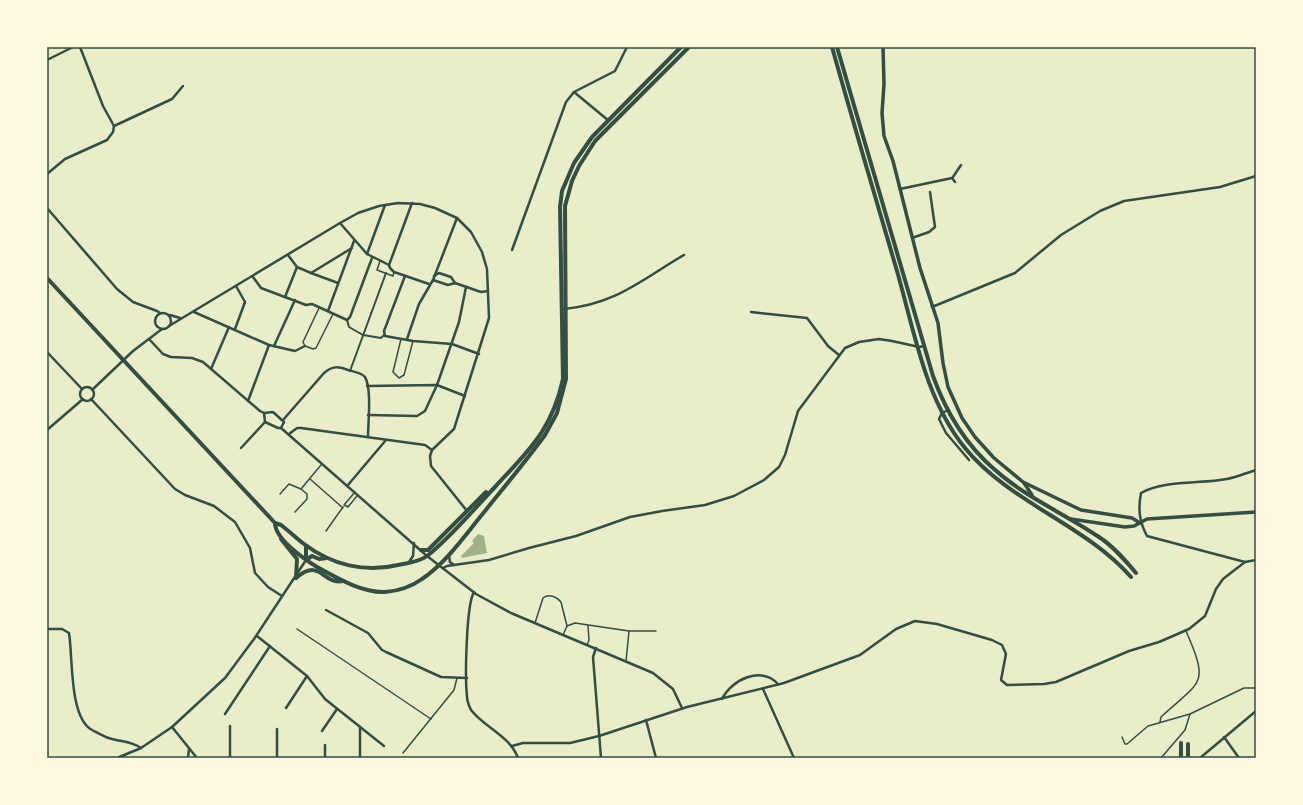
<svg xmlns="http://www.w3.org/2000/svg" width="1303" height="805" font-family="'Open Sans',sans-serif">
	<style>
		.water { fill: #a3b18a }
		.lines { fill: none; stroke-linecap: round; stroke-linejoin: round }
		.service { stroke: #344e41; stroke-width: 1.5 }
		.pedestrian { stroke: #344e41; stroke-width: 2 }
		.minor { stroke: #344e41; stroke-width: 2.5 }
		.tertiary { stroke: #344e41; stroke-width: 3.5 }
		.secondary { stroke: #344e41; stroke-width: 4 }
		.neatline { fill: none; stroke: #344e41; stroke-width: 1.5 }
	</style>
	<rect width="100%" height="100%" fill="#e9edc9"/>
	<!-- water -->
	<path class="water" d="M478 534 484 536 487 553 462 558 461 556 474 543 472 541Z"/>
	<g class="lines">
		<!-- service -->
		<g class="service">
			<path d="M380 261 377 270 393 276 394 272"/>
			<path d="M319 308 303 342 305 346 313 349 316 348 333 314"/>
			<path d="M401 339 393 372 399 378 404 375 413 341"/>
			<path d="M310 479 343 508"/>
			<path d="M355 492 344 505 348 507 357 496"/>
			<path d="M280 494 289 484 301 489"/>
			<path d="M295 512 307 499V494L301 489 321 465"/>
			<path d="M326 531 343 507"/>
			<path d="M535 623 543 598C549 593 557 597 561 602L567 626 575 623 629 631 626 661"/>
			<path d="M297 629 431 719"/>
			<path d="M629 631H656"/>
			<path d="M563 635 567 626"/>
			<path d="M587 645 589 640 588 626"/>
			<path d="M1160 722 1161 717C1201 680 1210 686 1186 631"/>
			<path d="M1122 737 1125 744H1127L1148 726 1190 714 1244 688H1256"/>
			<path d="M403 753 454 690 457 678"/>
			<path d="M1161 758 1185 730 1190 714"/>
		</g>
		<!-- pedestrian -->
		<g class="pedestrian">
			<path d="M347 320 349 327 363 335 381 338 384 335"/>
			<path d="M350 371 386 273"/>
		</g>
		<!-- minor -->
		<g class="minor">
			<path d="M47 60 73 47"/>
			<path d="M574 92 609 121"/>
			<path d="M114 126 172 99 183 86"/>
			<path d="M47 174 65 159 107 140 113 132 114 126 103 106 80 47"/>
			<path d="M953 177 961 165"/>
			<path d="M900 189 952 178 955 182"/>
			<path d="M47 208 117 289 133 302 157 311 160 313"/>
			<path d="M340 223 367 254 389 265"/>
			<path d="M912 238 929 232 935 227 930 192"/>
			<path d="M512 250 566 102 574 92 615 71 627 47"/>
			<path d="M367 254 385 205"/>
			<path d="M288 255 297 267 311 273 352 248"/>
			<path d="M389 265 412 203"/>
			<path d="M389 265 390 268 394 272 429 284"/>
			<path d="M311 273 338 283"/>
			<path d="M405 276 384 331 385 336 413 341 452 344 479 354"/>
			<path d="M434 276 439 273 451 277 455 283"/>
			<path d="M253 277 261 288 306 305 312 304 347 320 350 317 372 258"/>
			<path d="M433 280 457 218"/>
			<path d="M285 297 297 267"/>
			<path d="M932 307 1015 273 1061 235 1100 211 1124 201 1220 187 1256 176"/>
			<path d="M564 309C616 304 641 280 684 255"/>
			<path d="M328 311 354 241"/>
			<path d="M194 312 269 345 295 351 305 346"/>
			<path d="M751 312 807 318 828 346 839 355"/>
			<circle cx="163" cy="321" r="8"/>
			<path d="M170 315 180 318"/>
			<path d="M169 326 340 223 358 213 379 206 398 203 420 204 435 208 457 218 471 232 482 252 487 269 489 318 454 429 432 450 430 456 431 466 467 511"/>
			<path d="M235 329 245 302 236 286"/>
			<path d="M149 339 163 354 171 357 192 358 203 362 260 411 264 413 273 412 284 422 281 428"/>
			<path d="M407 339 419 304 433 280 448 285 455 283 481 292 488 291"/>
			<path d="M274 346 295 300"/>
			<path d="M47 352 82 389"/>
			<path d="M211 369 229 327"/>
			<path d="M367 386 437 385 465 396"/>
			<circle cx="87" cy="394" r="7"/>
			<path d="M92 390 133 351 162 329"/>
			<path d="M91 399 175 489 185 495 214 506 235 522 250 548 255 573 268 587 282 596"/>
			<path d="M248 401 269 345"/>
			<path d="M948 410 942 413 939 419 946 433 969 460"/>
			<path d="M264 413 265 422 278 428H281L427 556 476 594 511 613 653 673 673 689 682 708"/>
			<path d="M368 415 417 416 425 411 437 385 459 322 466 287"/>
			<path d="M283 420 324 373C332 366 339 366 348 370 352 371 362 373 365 377 372 389 368 423 368 437"/>
			<path d="M47 430 83 399"/>
			<path d="M289 434 297 428H301L425 445 432 450"/>
			<path d="M241 448 265 422"/>
			<path d="M348 485 386 440"/>
			<path d="M449 556 450 562 454 565"/>
			<path d="M409 562 413 556 414 543"/>
			<path d="M1245 562 1147 536C1139 521 1138 509 1141 493 1164 480 1201 484 1227 479 1237 477 1246 473 1256 470"/>
			<path d="M443 568 447 566 489 560 529 548 576 536 630 517 662 511 705 505 734 496 764 480 779 467 785 455 798 411 845 348 859 342 879 339 892 341 919 347 924 346"/>
			<path d="M474 592C466 605 465 679 467 696 467 700 469 706 471 710 485 728 510 736 518 758"/>
			<path d="M326 610 368 633 382 650 386 652 441 677 467 678"/>
			<path d="M47 629H62L69 633C73 657 69 718 92 730 98 733 106 738 112 739 123 742 131 741 141 748"/>
			<path d="M257 636 307 676 325 699 335 707 384 746"/>
			<path d="M596 648 593 657 601 758"/>
			<path d="M763 689 794 758"/>
			<path d="M722 699C732 679 761 666 778 684"/>
			<path d="M286 708 307 676"/>
			<path d="M225 714 270 646"/>
			<path d="M646 720 656 758"/>
			<path d="M230 726V758"/>
			<path d="M172 727 197 758"/>
			<path d="M322 731 337 709"/>
			<path d="M1224 737 1239 758"/>
			<path d="M325 745V758"/>
			<path d="M512 746 523 743H570L599 736 687 707 784 683 860 655 896 629 915 621 937 624 992 640 1002 645 1006 654 1001 680 1007 685 1044 684 1056 682 1129 651 1159 642 1189 629 1205 616 1216 589 1223 579 1245 562 1256 560"/>
			<path d="M117 758 141 748 172 727 225 678 254 639 306 560"/>
			<path d="M188 758 189 749"/>
			<path d="M277 758V729"/>
			<path d="M360 758V727"/>
			<path d="M1200 758 1256 711"/>
		</g>
		<!-- tertiary -->
		<g class="tertiary">
			<path d="M883 47 884 84 882 113 884 136 893 161 920 268 938 323 943 363 948 387 962 418 975 437 994 458 1023 482 1081 510 1132 518 1140 523"/>
			<path d="M1024 483 1032 495"/>
			<path d="M1071 519 1125 527 1134 526 1147 519 1256 512"/>
		</g>
		<!-- secondary -->
		<g class="secondary">
			<path d="M832 47C853 122 875 196 897 271 914 330 925 399 965 448 1010 503 1084 524 1131 577"/>
			<path d="M837 47 933 376C946 412 965 444 994 469 1025 497 1065 514 1099 537 1113 546 1125 560 1136 573"/>
			<path d="M47 278 275 523 281 525C289 531 296 538 304 544 332 565 365 573 398 565 408 563 419 562 427 556 449 539 475 508 495 487 529 450 552 430 563 379L560 207 562 191 574 163 592 137 681 47"/>
			<path d="M275 523C275 539 304 559 317 567 337 578 362 593 385 592 398 591 411 587 422 579 447 562 465 535 485 511 505 486 526 461 545 435L557 413 566 379 565 206 572 181 579 166 595 141 689 47"/>
			<path d="M281 539 297 559 296 578"/>
			<path d="M421 550H428L486 492"/>
			<path d="M306 560 312 556 319 559 327 558"/>
			<path d="M306 560V546"/>
			<path d="M296 578C321 557 322 585 343 581"/>
			<path d="M1181 758V743"/>
			<path d="M1188 758V744"/>
		</g>
	</g>
	<!-- border -->
	<rect width="1303" height="805" fill="none" stroke="#fefae0" stroke-width="96"/>
	<rect x="48" y="48" width="1207" height="709" class="neatline"/>
</svg>
